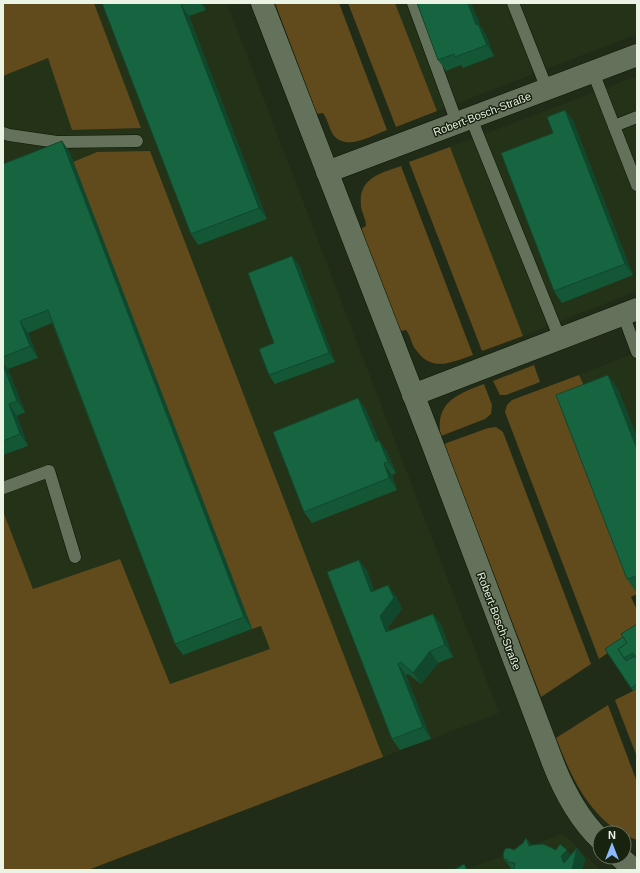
<svg xmlns="http://www.w3.org/2000/svg" width="640" height="873" font-family="Arial,sans-serif">
	<style>
		.built { fill: #243318 }
		.green { fill: #614a1c }
		.lines { fill: none; stroke-linecap: round; stroke-linejoin: round }
		.lane-casing { stroke: #0a1403; stroke-width: 13 }
		.street-casing { stroke: #0a1403; stroke-width: 23 }
		.lane { stroke: #65725b; stroke-width: 12 }
		.street { stroke: #65725b; stroke-width: 22 }
		.wall { fill: #145737 }
		.shaded-wall { fill: #10472d }
		.building { fill: #176540; stroke: #10472d }
		.labels { text-anchor: middle; dominant-baseline: central; stroke-width: 3; stroke-linejoin: round; paint-order: stroke }
		.street-label { font-size: 11px; fill: #ebf3e5; stroke: #17220f }
	</style>
	<rect width="100%" height="100%" fill="#212c18"/>
	<!-- built -->
	<g class="built">
		<path d="M94 3H227L499 713 383 757 150 151 252 628 261 626 271 649 170 685 120 559 33 589 3 511V76L48 58 72 130 141 128Z"/>
		<path d="M395 3H637V34L437 111Z"/>
		<path d="M637 76V291L523 336 450 147Z"/>
		<path d="M637 352V593L588 394 579 375Z"/>
		<path d="M562 834 566 836 600 870H465Z"/>
	</g>
	<!-- green -->
	<g class="green">
		<path d="M3 3H94L141 128 72 130 48 58 3 76Z"/>
		<path d="M275 3H339L387 130C372 135 348 151 334 136 329 129 328 120 323 113L317 114Z"/>
		<path d="M348 3H395L437 111 396 127Z"/>
		<path d="M450 147 523 336 482 351 409 162Z"/>
		<path d="M150 151 383 757 88 870H3V511L33 589 120 559 170 684 270 649 261 626 252 629 73 162 97 152Z"/>
		<path d="M401 166 473 355C452 362 432 373 416 350 411 344 411 336 406 330L400 331 361 229 366 226C366 218 361 212 361 205 358 178 381 173 401 166Z"/>
		<path d="M534 365 540 382 506 395H500L493 381Z"/>
		<path d="M579 375 588 394 637 593V594L631 597 637 610V633L599 659 505 412 507 405 512 400Z"/>
		<path d="M484 384 492 405 491 414 485 419 441 436C434 402 458 394 484 384Z"/>
		<path d="M496 427 503 432 591 664 541 697 444 444 488 428Z"/>
		<path d="M637 689V757L615 700Z"/>
		<path d="M608 705 637 782V840L624 835V833C618 833 611 826 606 822 580 798 569 770 556 738Z"/>
	</g>
	<g class="lines">
		<!-- lane casing -->
		<g class="lane-casing">
			<g id="lane">
				<path d="M413 3 457 123"/>
				<path d="M513 3 547 89"/>
				<path d="M593 72 637 185"/>
				<path d="M471 118 560 339"/>
				<path d="M614 126 637 117"/>
				<path d="M3 133 9 135 57 142 137 141"/>
				<path d="M623 314 637 352"/>
				<path d="M3 488 49 471 75 557"/>
			</g>
		</g>
		<!-- street casing -->
		<g class="street-casing">
			<g id="street">
				<path d="M262 3 432 443 553 763C564 791 578 818 600 839"/>
				<path d="M327 172 637 55"/>
				<path d="M413 395 637 309"/>
				<path d="M620 857 634 870"/>
			</g>
		</g>
		<!-- lane -->
		<use href="#lane" class="lane"/>
		<!-- street -->
		<use href="#street" class="street"/>
	</g>
	<!-- wall -->
	<g class="wall">
		<path d="M102 3H203L206 10 189 16 267 219 198 245 191 234Z"/>
		<path d="M417 3H471L481 27 486 35 494 56 463 68 461 65 446 71 438 60Z"/>
		<path d="M565 110 573 121 633 275 562 303 554 291 553 133Z"/>
		<path d="M62 141 70 153 252 629 183 655 175 644 52 323 28 333 38 358 8 369 25 412 17 416 28 446 3 455V164Z"/>
		<path d="M299 265 335 362 275 384 269 375 274 343Z"/>
		<path d="M618 389 637 437V593L627 579Z"/>
		<path d="M358 398 366 410 379 441 387 452 396 473 392 475 397 490 312 523 304 512Z"/>
		<path d="M359 560 367 571 374 590 396 596 402 609 388 627 389 631 433 614 441 625 453 657 438 663 421 684 408 674 406 675 431 739 400 750 392 739Z"/>
		<path d="M637 624V689L633 691 605 649 623 637Z"/>
		<path d="M526 838 531 845 556 850 571 855 577 848 585 859 582 870H512L504 859 523 843Z"/>
	</g>
	<!-- shaded-wall -->
	<g class="shaded-wall">
		<path d="M200 3H203L206 10Z"/>
		<path d="M468 3H471L481 27 486 35 494 56 487 45 476 25Z"/>
		<path d="M181 5 189 16 267 219 259 208Z"/>
		<path d="M565 110 573 121 633 275 625 264Z"/>
		<path d="M62 141 70 153 252 629 244 617Z"/>
		<path d="M292 256 299 265 335 362 329 353Z"/>
		<path d="M20 321 28 333 38 358 30 346Z"/>
		<path d="M3 362 8 369 25 412 17 401 3 365Z"/>
		<path d="M608 375 618 389 637 437V449Z"/>
		<path d="M358 398 366 410 384 453 376 442Z"/>
		<path d="M9 404 17 416 28 446 20 434Z"/>
		<path d="M379 440 387 452 396 473 388 462Z"/>
		<path d="M384 463 392 475 397 490 389 478Z"/>
		<path d="M359 560 367 571 379 603 371 592Z"/>
		<path d="M388 585 396 596 402 609 388 627 394 644 386 632 380 616Z"/>
		<path d="M433 614 441 625 453 657 445 645Z"/>
		<path d="M430 651 438 663 421 684 413 673Z"/>
		<path d="M398 664 406 675 431 739 423 727Z"/>
		<path d="M526 838 534 850 529 846Z"/>
		<path d="M577 848 585 859 582 870H572L564 863 561 856 567 850 574 860Z"/>
	</g>
	<!-- building -->
	<g class="building">
		<path d="M102 3H187L181 5 259 208 191 234Z"/>
		<path d="M417 3H468L476 25 478 24 487 45 455 57 454 54 438 60Z"/>
		<path d="M565 110 625 264 554 291 501 153 553 133 547 117Z"/>
		<path d="M62 141 244 617 175 644 48 310 20 321 30 346 3 357V164Z"/>
		<path d="M292 256 329 353 269 375 259 349 274 343 248 273Z"/>
		<path d="M3 365 17 401 9 404 20 434 3 441Z"/>
		<path d="M608 375 637 449V576L627 579 556 395Z"/>
		<path d="M358 398 376 442 379 440 388 462 384 463 389 478 304 512 273 432Z"/>
		<path d="M359 560 371 592 388 585 394 598 380 616 386 632 433 614 445 645 430 651 413 673 401 662 398 664 423 727 392 739 327 572Z"/>
		<path d="M637 624V659L633 653 624 658 618 649 627 643 621 634Z"/>
		<path d="M623 637 627 643 618 649 626 661 635 656 637 659V684L631 688 605 649Z"/>
		<path d="M526 838 529 846 532 845 543 844 556 850 560 844 567 850 561 856 564 863 577 848 572 870H514L515 863 507 862 508 860 504 859 503 854 505 849 509 848 514 850 523 843Z"/>
		<path d="M464 864 467 870H454Z"/>
	</g>
	<g class="labels">
		<!-- street labels -->
		<g class="street-label">
			<text transform="translate(482 114) rotate(-21)">Robert-Bosch-Straße</text>
			<text transform="translate(499 621) rotate(69)">Robert-Bosch-Straße</text>
		</g>
	</g>
	<!-- border -->
	<rect width="640" height="873" fill="none" stroke="#ebf3e5" stroke-width="8"/>
	<!-- north arrow -->
	<g transform="translate(612 845)"><circle r="19" fill="#17220f" stroke="#6c7665"/>
	<path d="M0-3L7 15L0 10L-7 15Z" fill="#8cb9fc"/>
	<text y="-6" font-size="11" font-weight="bold" text-anchor="middle" fill="#ebf3e5">N</text>
	</g>
</svg>
